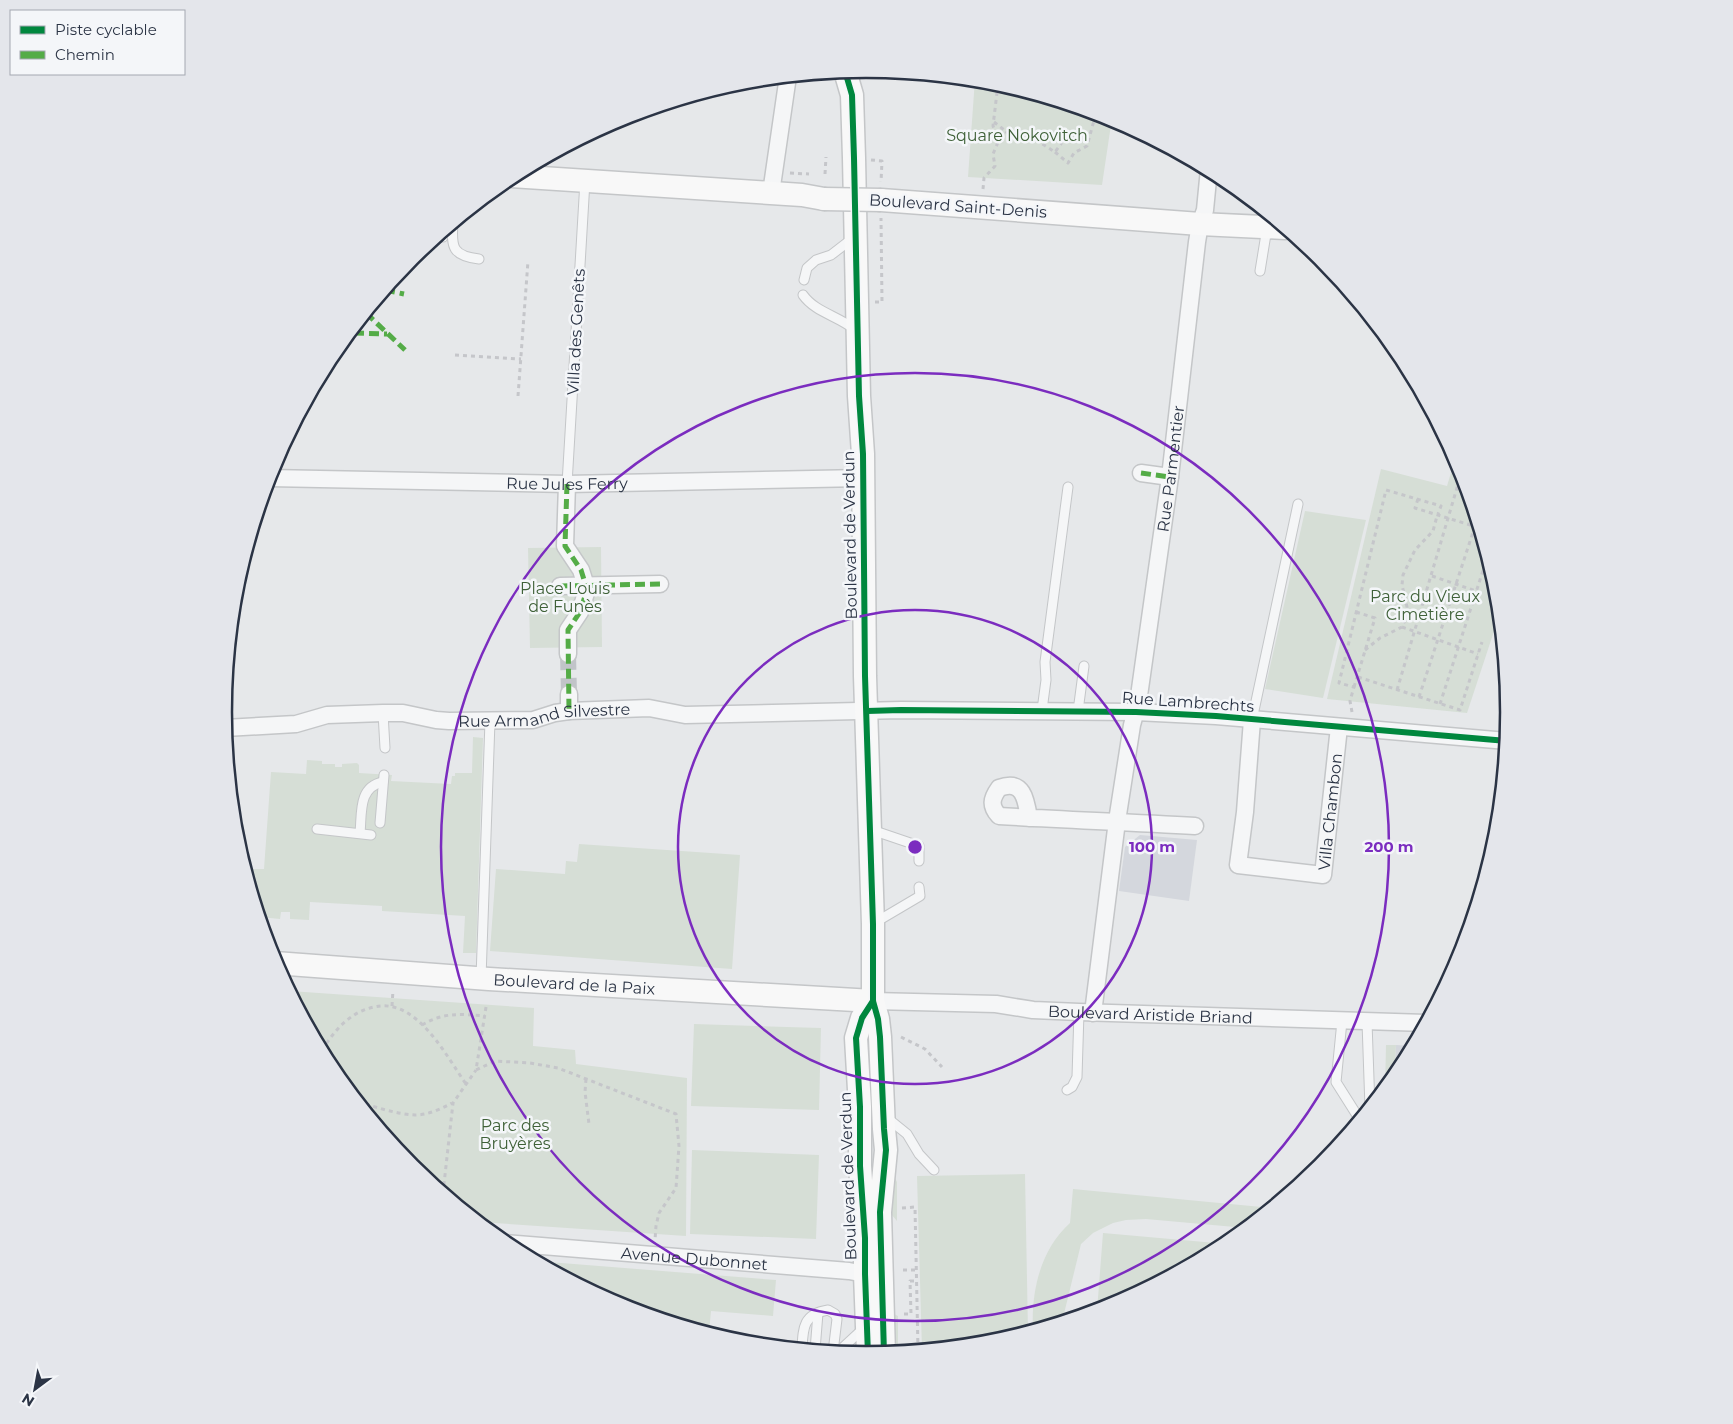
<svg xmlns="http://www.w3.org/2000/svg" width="1733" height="1424" font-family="Montserrat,sans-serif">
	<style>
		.built { fill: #d4d7dd }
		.green { fill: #d6ded6 }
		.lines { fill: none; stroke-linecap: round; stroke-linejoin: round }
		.street-tunnel { stroke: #c1c4c9; stroke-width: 16; stroke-dasharray: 16 8; stroke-linecap: butt }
		.lane-casing { stroke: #c4c6c8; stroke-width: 11 }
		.street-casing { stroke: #c4c6c8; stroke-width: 19 }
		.secondary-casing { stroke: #c4c6c8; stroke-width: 25 }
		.path { stroke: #c5c6ca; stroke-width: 3; stroke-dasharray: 4 4; stroke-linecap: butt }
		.lane { stroke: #f5f6f7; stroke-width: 9 }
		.street { stroke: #f5f6f7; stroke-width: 16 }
		.secondary { stroke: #f8f8f8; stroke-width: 22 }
		.secondary-bridge-casing { stroke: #c4c6c8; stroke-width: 25; stroke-linecap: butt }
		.secondary-bridge { stroke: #f8f8f8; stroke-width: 22 }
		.quiet { stroke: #54ac47; stroke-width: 5; stroke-dasharray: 10 5; stroke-linecap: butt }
		.cycleway-casing { stroke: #f4f6f9; stroke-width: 9 }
		.cycleway { stroke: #00873e; stroke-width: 6 }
		.ring { fill: none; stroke: #7b2cbf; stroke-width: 2.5 }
		.labels { text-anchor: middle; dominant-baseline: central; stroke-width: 5; stroke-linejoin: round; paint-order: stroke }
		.park-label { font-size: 16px; fill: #3f6138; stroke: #f4f6f9 }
		.street-label { font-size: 16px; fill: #2b3445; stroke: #f4f6f9 }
		.rim { fill: none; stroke: #2b3445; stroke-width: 2.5 }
		.centre { fill: #7b2cbf; stroke: #f4f6f9; stroke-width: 2.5 }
		.ring-label { font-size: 15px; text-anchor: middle; font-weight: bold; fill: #7b2cbf; stroke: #f4f6f9; stroke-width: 5; stroke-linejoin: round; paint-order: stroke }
	</style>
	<rect width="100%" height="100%" fill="#e6e8ea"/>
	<!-- built -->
	<g class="built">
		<path d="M1140 835 1197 840 1189 901 1119 891 1125 847Z"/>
		<path d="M1396 1045 1414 1046 1401 1070 1394 1079Z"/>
	</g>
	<!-- green -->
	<g class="green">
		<path d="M975 79 992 81 1112 118 1102 185 968 177Z"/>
		<path d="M1456 456 1461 466 1497 587 1500 613 1467 713 1327 699 1381 469 1447 486Z"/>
		<path d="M1305 511 1366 520 1323 698 1265 689Z"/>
		<path d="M601 547 602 647 530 648 528 548Z"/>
		<path d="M473 737 483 738 476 953H463L465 916 382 911V906L310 902 309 920 290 919V912H281L280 919 260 917 245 869H264L271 772 306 774 307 760 322 761V764H335V767H342V764L357 763 359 765V773L392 775 391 781 451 784 452 776H455V773H472Z"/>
		<path d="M579 844 740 855 732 969 490 951 496 869 565 874 566 861 577 862Z"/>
		<path d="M290 991 534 1008 533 1046 575 1050 576 1064 687 1078 686 1236 479 1222 411 1167 332 1069Z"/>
		<path d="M694 1024 821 1028 819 1110 691 1106Z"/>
		<path d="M1386 1045H1396L1394 1079 1385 1090Z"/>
		<path d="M692 1150 819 1155 816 1239 690 1234Z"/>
		<path d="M1025 1174 1028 1332 992 1343 922 1350 917 1176Z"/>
		<path d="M893 1177 895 1178 897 1182V1221L891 1214Z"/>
		<path d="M1073 1189 1272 1208 1246 1228 1146 1219 1126 1220 1113 1223 1093 1233 1081 1244 1062 1322 1033 1330C1031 1292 1040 1250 1070 1223Z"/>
		<path d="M1103 1233 1227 1244 1112 1306 1097 1311Z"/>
		<path d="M536 1261 776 1280 773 1316 711 1311 709 1333 620 1306Z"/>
		<path d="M894 1310V1314L898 1316V1352L893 1353Z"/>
	</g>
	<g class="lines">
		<!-- street-tunnel -->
		<path class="street-tunnel" d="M568 654 569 694"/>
		<!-- lane casing -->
		<g class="lane-casing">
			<g id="lane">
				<path d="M453 223C451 248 453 256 479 259"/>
				<path d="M443 237V231"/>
				<path d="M1260 271 1267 228"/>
				<path d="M804 280 807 268 816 260 831 255 853 238"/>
				<path d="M803 295C815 312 838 316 854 329"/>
				<path d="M567 484 585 181"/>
				<path d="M1042 710 1046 680 1045 662 1068 487"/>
				<path d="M1078 711 1084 666"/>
				<path d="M383 713 385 748"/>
				<path d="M1252 720 1298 504"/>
				<path d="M380 823 384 775"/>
				<path d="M317 829 371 835"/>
				<path d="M872 830 919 846V861"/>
				<path d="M360 833C362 813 358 787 383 782"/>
				<path d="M876 922 920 896 919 887"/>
				<path d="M481 978 490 721"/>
				<path d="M1342 1021 1336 1082 1360 1120"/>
				<path d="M1367 1022 1370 1108"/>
				<path d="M1067 1090 1072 1087 1077 1077 1079 1012"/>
				<path d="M886 1117 907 1134 919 1154 934 1170"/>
				<path d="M802 1349C803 1328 803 1314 828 1310L835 1314 837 1319 833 1352"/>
				<path d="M815 1350 818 1313"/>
				<path d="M838 1352 865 1327"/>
			</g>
		</g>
		<!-- street casing -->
		<g class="street-casing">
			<g id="street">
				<path d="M771 193 788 76"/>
				<path d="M1141 473 1170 477"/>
				<path id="s1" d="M269 478 567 484 863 478"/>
				<path d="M567 484 565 546 581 570 586 586V593L580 612 568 630V654"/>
				<path d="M560 586 660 584"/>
				<path d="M569 711V694"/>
				<path id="s2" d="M1252 720 1245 812 1238 865 1323 875 1339 727"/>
				<path id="s3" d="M225 728 296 724 327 715 383 713H403L436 720 449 721 533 720 555 713 569 711 649 708 685 715 901 710 1136 712 1216 716 1507 741"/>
				<path d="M1029 818C1026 799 1023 779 999 788 991 799 990 806 999 816 1065 820 1130 822 1195 826"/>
				<path id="s4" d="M873 1001 996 1004 1033 1010 1079 1012 1426 1023"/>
				<path id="s5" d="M1093 1013 1117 821 1132 725 1138 703 1170 477 1197 242 1200 224 1205 210 1209 169"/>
				<path id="s6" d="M505 1243 849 1271 865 1274 875 1279"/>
			</g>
		</g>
		<!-- secondary casing -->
		<g class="secondary-casing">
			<g id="secondary">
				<path d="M845 71 852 95 854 158 859 396 863 454 865 676 873 924V1001L878 1019 880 1037 884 1129 886 1150 880 1212 884 1354"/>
				<path d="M511 176 802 195 824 199"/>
				<path d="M881 200 1200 224 1285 228"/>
				<path id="s7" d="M275 963 489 979 873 1001"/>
				<path d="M868 1353 865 1274V1238L860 1166V1107L856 1038 862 1018 873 1001"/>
			</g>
		</g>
		<!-- path -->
		<g class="path">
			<path d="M998 84 993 126 999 140"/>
			<path d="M994 122 1007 132"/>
			<path d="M1055 152 1068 163 1074 153 1087 146 1096 113"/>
			<path d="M871 160 882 161 881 182"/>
			<path d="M790 173 809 174"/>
			<path d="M825 174 826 157"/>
			<path d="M983 189 984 178 995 166 993 154 999 140 1007 132C1026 131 1040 143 1055 152L1061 144V131"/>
			<path d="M875 302H882L881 218"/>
			<path d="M455 355 521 359"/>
			<path d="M518 396 528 261"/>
			<path d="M1418 499 1415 508 1480 528"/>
			<path d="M1432 576 1476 591"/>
			<path d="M1496 598 1498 593"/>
			<path d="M1402 627 1478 654"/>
			<path d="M1365 650 1380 638 1402 627 1406 618 1407 607 1402 585 1403 575 1415 550 1433 531 1437 516"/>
			<path d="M1358 677 1460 710 1482 642"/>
			<path d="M1354 687 1375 618 1356 612"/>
			<path d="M1397 690 1462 471"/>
			<path d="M1419 697 1477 520"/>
			<path d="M1440 704 1488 555"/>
			<path d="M1352 712 1350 701 1354 687 1339 683 1386 490 1441 506 1438 514"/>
			<path d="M392 1006 393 990"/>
			<path d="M486 1007 476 1070 495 1061 530 1063 558 1068 676 1114 679 1146 676 1188 659 1213 656 1226 655 1240"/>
			<path d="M422 1025C444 1012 460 1014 485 1016"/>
			<path d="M901 1037 925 1049 942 1067"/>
			<path d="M322 1050C329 1040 336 1029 346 1021 354 1014 364 1009 374 1007 416 997 445 1054 466 1084"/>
			<path d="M586 1079 585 1092 589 1124"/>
			<path d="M358 1102C376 1107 396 1114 415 1115 428 1115 441 1109 452 1103"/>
			<path d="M443 1193 453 1103 476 1070"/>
			<path d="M902 1208 915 1207 918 1350"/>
			<path d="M903 1270H916"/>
			<path d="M904 1314H911L910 1281H917"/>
		</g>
		<!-- lane -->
		<use href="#lane" class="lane"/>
		<!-- street -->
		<use href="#street" class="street"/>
		<!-- secondary -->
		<use href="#secondary" class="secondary"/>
		<!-- secondary-bridge casing -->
		<g class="secondary-bridge-casing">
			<path id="secondary-bridge" d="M824 199 881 200"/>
		</g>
		<!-- secondary-bridge -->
		<use href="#secondary-bridge" class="secondary-bridge"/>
		<!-- quiet -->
		<g class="quiet">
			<path d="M385 290 404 294"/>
			<path d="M366 313 405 350"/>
			<path d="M354 333 387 334"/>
			<path d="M1141 473 1170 477"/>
			<path d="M567 484 565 546 581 570 586 586V593L580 612 568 630 569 711"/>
			<path d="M560 586 660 584"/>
		</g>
		<!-- cycleway casing -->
		<g class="cycleway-casing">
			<g id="cycleway">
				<path d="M845 71 852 95 854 158 859 396 863 454 865 676 873 924V1001L878 1019 880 1037 884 1129 886 1150 880 1212 884 1354"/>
				<path d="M867 711 901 710 1136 712 1216 716 1507 741"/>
				<path d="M868 1355 865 1274V1238L860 1166V1107L856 1038 862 1018 873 1001"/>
			</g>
		</g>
		<!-- cycleway -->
		<use href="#cycleway" class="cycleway"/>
	</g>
	<!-- distance rings -->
	<g class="ring">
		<circle cx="915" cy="847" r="237"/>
		<circle cx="915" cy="847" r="474"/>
	</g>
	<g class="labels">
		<!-- park labels -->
		<g class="park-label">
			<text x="1017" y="135">Square Nokovitch</text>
			<text x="565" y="588">Place Louis<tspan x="565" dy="18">de Funès</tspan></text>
			<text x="1425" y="596">Parc du Vieux<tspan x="1425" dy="18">Cimetière</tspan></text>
			<text x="515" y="1125">Parc des<tspan x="515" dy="18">Bruyères</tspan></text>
		</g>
		<!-- street labels -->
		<g class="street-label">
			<text transform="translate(958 206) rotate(4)">Boulevard Saint-Denis</text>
			<text transform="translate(576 332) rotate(-87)">Villa des Genêts</text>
			<text stroke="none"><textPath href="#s5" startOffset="550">Rue Parmentier</textPath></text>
			<text stroke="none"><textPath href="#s1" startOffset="298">Rue Jules Ferry</textPath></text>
			<text transform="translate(850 535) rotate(-91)">Boulevard de Verdun</text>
			<text transform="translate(1188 702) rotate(4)">Rue Lambrechts</text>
			<text stroke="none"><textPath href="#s3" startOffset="322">Rue Armand Silvestre</textPath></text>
			<text stroke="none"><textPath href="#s2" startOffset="295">Villa Chambon</textPath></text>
			<text stroke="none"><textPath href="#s7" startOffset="300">Boulevard de la Paix</textPath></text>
			<text stroke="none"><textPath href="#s4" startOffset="278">Boulevard Aristide Briand</textPath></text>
			<text transform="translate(848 1176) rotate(-92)">Boulevard de Verdun</text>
			<text stroke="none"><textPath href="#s6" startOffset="190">Avenue Dubonnet</textPath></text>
		</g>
	</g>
	<!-- crop -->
	<path d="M0 0H1733V1424H0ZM232 712a634 634 0 1 1 1268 0a634 634 0 1 1-1268 0Z" fill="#e4e6eb" fill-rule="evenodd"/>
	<path class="rim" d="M232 712a634 634 0 1 1 1268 0a634 634 0 1 1-1268 0Z"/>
	<circle cx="915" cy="847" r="8" class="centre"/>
	<g class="ring-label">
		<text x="1152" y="852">100 m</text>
		<text x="1389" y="852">200 m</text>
	</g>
	<!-- legend -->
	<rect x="10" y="10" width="175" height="65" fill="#f4f6f9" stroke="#a4a8b1"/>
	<rect x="20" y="26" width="25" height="8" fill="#00873e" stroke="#a4a8b1"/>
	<text x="55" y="35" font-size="15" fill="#2b3445">Piste cyclable</text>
	<rect x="20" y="51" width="25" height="8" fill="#54ac47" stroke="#a4a8b1"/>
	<text x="55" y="60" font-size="15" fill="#2b3445">Chemin</text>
	<!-- north arrow -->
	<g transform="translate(35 1389) rotate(212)" stroke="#f4f6f9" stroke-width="4" paint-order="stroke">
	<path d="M0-4L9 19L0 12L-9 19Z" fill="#2b3445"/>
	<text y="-8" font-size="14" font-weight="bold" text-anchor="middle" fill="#2b3445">N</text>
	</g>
</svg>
